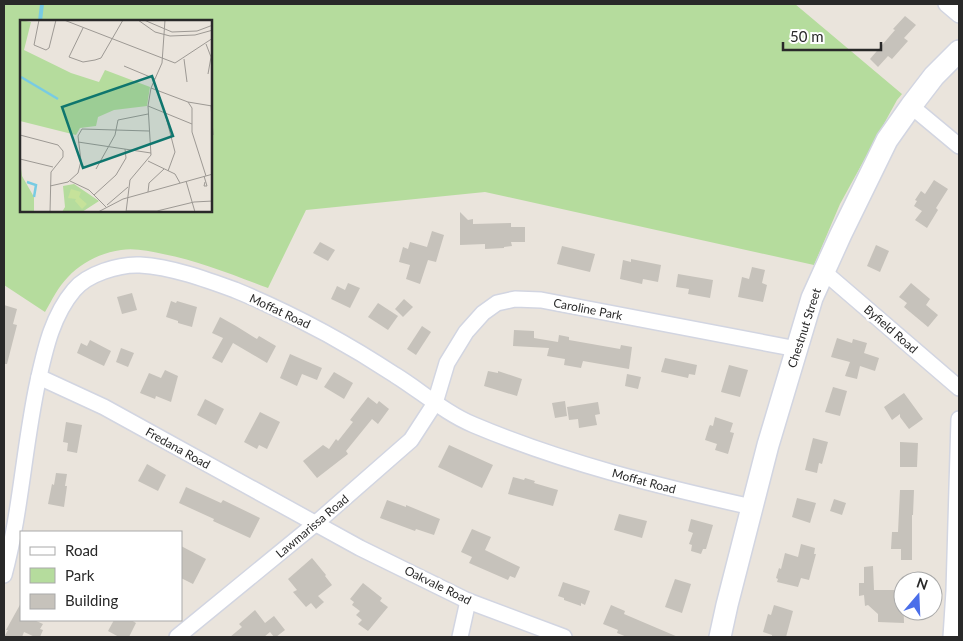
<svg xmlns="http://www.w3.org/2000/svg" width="963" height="641" font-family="Lato,sans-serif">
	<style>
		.green { fill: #b5dc9d; fill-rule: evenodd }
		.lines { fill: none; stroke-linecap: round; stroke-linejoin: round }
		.stream { stroke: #78cbe3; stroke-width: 4 }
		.building { fill: #c6c2bb }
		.minor-casing { stroke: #d2d5e1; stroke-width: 18 }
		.secondary-casing { stroke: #d2d5e1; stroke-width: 24 }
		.minor { stroke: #fff; stroke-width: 15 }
		.secondary { stroke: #fff; stroke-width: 21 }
		.labels { text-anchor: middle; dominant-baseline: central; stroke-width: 5; stroke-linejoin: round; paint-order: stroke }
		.street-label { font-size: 12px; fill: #292929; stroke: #fff }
		.inset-river { fill: none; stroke: #78cbe3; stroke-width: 2.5 }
		.inset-road { fill: none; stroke: #9d9994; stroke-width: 1 }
		.view { fill: #0f766e; fill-opacity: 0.15; stroke: #0f766e; stroke-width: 2.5 }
		.inset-edge { fill: none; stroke: #292929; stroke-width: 2.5 }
	</style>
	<rect width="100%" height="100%" fill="#eae4dc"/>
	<!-- green -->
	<path class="green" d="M4 4H795L902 94 897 100 840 204 814 265 485 192 306 210 268 288C233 275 199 261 163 254 149 251 135 248 121 250 101 253 82 262 68 277 58 287 52 300 45 312L4 285ZM21 21H211V211H21Z"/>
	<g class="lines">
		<!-- stream -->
		<path class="stream" d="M40 21 42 4"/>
	</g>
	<!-- building -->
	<g class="building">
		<path d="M905 16 916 25 904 38 908 41 892 59 888 56 878 67 870 59 895 30 893 29Z"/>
		<path d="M934 180 948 189 936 208 938 210 927 228 915 220 922 211 914 206 917 201 915 200 921 191 925 194Z"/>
		<path d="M460 212 468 220 473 219V224L511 223V227H525V242H511L512 246 504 247V248L485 249V244L460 245Z"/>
		<path d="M432 231 444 235 436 262 428 260 420 284 406 279 410 265 399 262 403 247 408 249 410 242 427 247Z"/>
		<path d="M320 242 335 250 328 261 313 253Z"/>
		<path d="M876 245 889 251 880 272 867 266Z"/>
		<path d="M562 246 595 254 590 272 557 264Z"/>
		<path d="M631 259 661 265 658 282 643 279 642 284 620 279 623 260 631 262Z"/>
		<path d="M752 267 765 270 762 283 767 285 763 302 738 297 742 277 749 279Z"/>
		<path d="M678 274 713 280 710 298 688 294 689 289 676 287Z"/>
		<path d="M348 283 360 288 350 308 331 299 337 286 345 290Z"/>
		<path d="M911 283 930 299 926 305 938 315 928 327 904 307 907 303 899 297Z"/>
		<path d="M132 293 137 310 122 314 117 297Z"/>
		<path d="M404 299 413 307 403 317 395 309Z"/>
		<path d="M171 301 176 303 177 301 197 307 192 327 178 323V321L166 317Z"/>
		<path d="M378 303 398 316 388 330 368 317Z"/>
		<path d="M4 305 17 309 13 324 17 325 7 364H4Z"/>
		<path d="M220 317 236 326 257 339 259 336 276 346 267 363 233 343 222 363 212 358 223 338 212 333Z"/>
		<path d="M422 326 431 332 416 355 407 349Z"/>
		<path d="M514 330 534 331V338L558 342 559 335 569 337V340L620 349 621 345 632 347 629 369 583 361 581 368 564 365 565 359 547 356 549 348 513 346Z"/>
		<path d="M837 338 852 343 853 339 867 343 864 353 879 358 875 371 860 366 857 379 845 376 850 362 831 357Z"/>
		<path d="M90 340 111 351 104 366 77 353 81 343 87 346Z"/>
		<path d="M121 348 134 353 128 367 116 362Z"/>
		<path d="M290 354 322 368 317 380 302 374 297 386 280 378Z"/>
		<path d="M665 358 697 365 695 375 689 374 688 378 661 372Z"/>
		<path d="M729 365 748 370 740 397 721 392Z"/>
		<path d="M165 370 178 376 171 402 156 396 155 399 140 393 149 373 161 378Z"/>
		<path d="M488 371 498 373V371L522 379 517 396 484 386Z"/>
		<path d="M334 372 353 383 344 399 324 387Z"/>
		<path d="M627 374 641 377 638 389 625 386Z"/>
		<path d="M833 387 847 391 840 416 825 412Z"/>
		<path d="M904 393 923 419 909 429 900 417V414L892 420 884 407Z"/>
		<path d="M368 397 377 404 379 401 389 409 378 424 372 419 346 451 348 454 317 478 303 461 323 445 329 449 336 439 338 441 353 422 350 420Z"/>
		<path d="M205 399 224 409 216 425 197 415Z"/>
		<path d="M565 401 567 416 555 418 552 403Z"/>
		<path d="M598 402 600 414 595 415 597 425 579 428 578 419 569 420 567 407Z"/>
		<path d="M260 412 280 422 267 449 259 445 257 449 244 442Z"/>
		<path d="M715 417 733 423 730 432 734 433 728 454 715 450 717 444 705 440 709 427 710 425 713 426Z"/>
		<path d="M66 422 82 425 77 453 67 451 68 443 63 442Z"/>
		<path d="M813 438 828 442 822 464 819 463 817 473 805 470Z"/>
		<path d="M900 442 918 443 917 467H900Z"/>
		<path d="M449 445 493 465 482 488 438 467Z"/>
		<path d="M147 464 166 475 158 491 138 481Z"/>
		<path d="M56 473 67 474 65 486H67L64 507 48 504 52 484 54 485Z"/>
		<path d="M513 477 524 480 525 478 535 481 534 483 558 490 553 506 508 494Z"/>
		<path d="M186 487 221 503 223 500 260 518 250 538 213 521 214 519 179 503Z"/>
		<path d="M900 490H914L913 515H912V560H901V549H891L892 532H898Z"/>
		<path d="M797 498 816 503 810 523 792 517Z"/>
		<path d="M834 499 846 503 842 515 830 511Z"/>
		<path d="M387 500 406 507V505L440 519 434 535 416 529 415 531 380 518Z"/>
		<path d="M619 514 647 521 642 538 614 530Z"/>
		<path d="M691 519 713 525 706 549H703L701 554 691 551 692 545 689 544 693 533 688 531Z"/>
		<path d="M472 529 491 537 485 550 520 567 515 578 510 576 508 580 469 563 472 557 461 552Z"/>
		<path d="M801 544 815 548 814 554H816L809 580 801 578 798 587 777 582 778 579 776 578 779 568 781 569 785 553 798 557Z"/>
		<path d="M181 546 206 559 193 584 181 578Z"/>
		<path d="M312 558 326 575 325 576 332 585 318 596 324 602 316 609 311 603 306 607 293 592 297 590 288 579Z"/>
		<path d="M873 566 874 590H903L904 623 878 622V614L868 605 865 606 864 595 859 596V583H864V567Z"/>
		<path d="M675 579 691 584 682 613 665 607Z"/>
		<path d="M563 582 590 591 585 605 581 603V606L564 600V598L558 596Z"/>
		<path d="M363 583 382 598 380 601 388 607 368 631 358 624 362 620 356 615 360 611 352 605 354 602 350 599Z"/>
		<path d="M21 603V620H34L43 624 40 629 43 630 40 637H35L24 632 22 637H4L8 630H6Z"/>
		<path d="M611 605 625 611 624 614 678 637H627L617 633 618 630 603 624Z"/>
		<path d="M774 605 793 611 786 637H772V635L763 632 768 614 771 615Z"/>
		<path d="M255 610 265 623 274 616 285 630 276 637H274L270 632 264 637H230L242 627 239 624Z"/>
		<path d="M114 620H131L136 623 129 637H119L108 631Z"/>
	</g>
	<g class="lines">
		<!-- minor casing -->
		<g class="minor-casing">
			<g id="minor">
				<path d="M946 4 959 15"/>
				<path d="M911 106 959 146"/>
				<path d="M823 271 959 388"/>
				<path d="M39 377 104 407 360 548 468 601 564 637"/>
				<path d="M4 575C21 512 24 445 38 381 45 350 52 316 74 290 87 274 119 264 140 265 172 267 205 279 235 290 291 313 345 342 395 375 421 391 445 413 474 425 564 463 658 486 752 507"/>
				<path d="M177 637 315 524 411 440 435 403 447 363 466 332 483 313 497 303 515 299 541 300 797 349"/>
				<path d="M460 637 468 601"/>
				<path d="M951 637 954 591 959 419"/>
			</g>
		</g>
		<!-- secondary casing -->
		<g class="secondary-casing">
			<path id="secondary" d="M720 637 727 605 768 445 812 298 841 234 887 140 911 106 934 76 959 51"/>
		</g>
		<!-- minor -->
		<use href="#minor" class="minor"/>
		<!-- secondary -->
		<use href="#secondary" class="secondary"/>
	</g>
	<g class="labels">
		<!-- street labels -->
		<g class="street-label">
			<text transform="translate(588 309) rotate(11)">Caroline Park</text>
			<text transform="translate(280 311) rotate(25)">Moffat Road</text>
			<text transform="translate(804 328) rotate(-72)">Chestnut Street</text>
			<text transform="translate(891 329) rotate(41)">Byfield Road</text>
			<text transform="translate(178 448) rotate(29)">Fredana Road</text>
			<text transform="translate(644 481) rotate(15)">Moffat Road</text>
			<text transform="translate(312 526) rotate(-40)">Lawmarissa Road</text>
			<text transform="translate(438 585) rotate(26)">Oakvale Road</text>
		</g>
	</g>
	<!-- overview -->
	<g transform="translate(20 20)">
		<rect width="192" height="192" fill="#eae4dc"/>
		<path d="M0 0 11 2 4 30 51 53 79 62 85 50 130 67 127 86 94 90 78 97 76 106 60 108 56 115 0 101ZM0 141 2 156 14 177V192H0ZM54 164 79 181 62 192H42L45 187 43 166Z" fill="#b5dc9d"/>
		<path d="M51 169 61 172 59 177 67 184 62 189 55 181 56 179 48 178Z" fill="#c6e29a"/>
		<path class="inset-river" d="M1 57 38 79M7 162 16 165 14 177"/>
		<path class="inset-road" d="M19 0 14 25 26 30 29 28 36 0M44 0 155 43 193 18M118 0 135 12 150 16 175 15 193 10M124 0 152 12 177 11 193 5M63 8 49 37 63 42 75 40 81 38 103 0M186 24 191 37 188 54M164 39 167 62M104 46 135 59M131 68 168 82 172 88V112L186 156M168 82 192 86M191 85 193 115M128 86 172 104M145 93 155 132 148 151M0 115 38 125 43 131V137L31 152 30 192M58 122 131 133M0 139 33 147M128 141 155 154 160 163M76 149 95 115 98 100 128 94M184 156 187 166H184L185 162M50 161 69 170 86 187M166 161 175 192M30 166 48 162 58 153 61 141 58 116 62 109 129 111M128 172 129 163 144 149M74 175 96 155 106 138 105 129M87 185 108 167M106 191H137L174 182 193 181M78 192 103 179 193 154M106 192 110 160 131 135 128 86 131 68 142 43 145 0"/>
		<path class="view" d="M132 56 153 116 63 148 42 87Z"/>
		<rect width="192" height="192" class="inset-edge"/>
	</g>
	<!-- border -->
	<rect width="963" height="641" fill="none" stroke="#292929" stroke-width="10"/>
	<!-- legend -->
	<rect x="20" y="531" width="162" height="90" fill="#ffffff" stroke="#a9a9a9"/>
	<rect x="30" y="547" width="25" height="8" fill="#ffffff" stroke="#a9a9a9"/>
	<text x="65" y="556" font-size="15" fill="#292929">Road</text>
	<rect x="30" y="568" width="25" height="15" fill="#b5dc9d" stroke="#a9a9a9"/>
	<text x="65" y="581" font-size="15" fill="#292929">Park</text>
	<rect x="30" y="594" width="25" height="15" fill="#c6c2bb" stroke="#a9a9a9"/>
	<text x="65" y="606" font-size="15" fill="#292929">Building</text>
	<!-- north arrow -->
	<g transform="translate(918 596) rotate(19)"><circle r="24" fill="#ffffff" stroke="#a9a9a9"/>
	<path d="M0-4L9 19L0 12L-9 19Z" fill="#4a6ee9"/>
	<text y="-8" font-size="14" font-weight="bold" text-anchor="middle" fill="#292929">N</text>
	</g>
	<!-- scale -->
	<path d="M783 42v8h98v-8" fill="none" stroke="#292929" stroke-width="2.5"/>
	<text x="790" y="42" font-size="15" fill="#292929" stroke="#ffffff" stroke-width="4" paint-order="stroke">50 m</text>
</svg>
